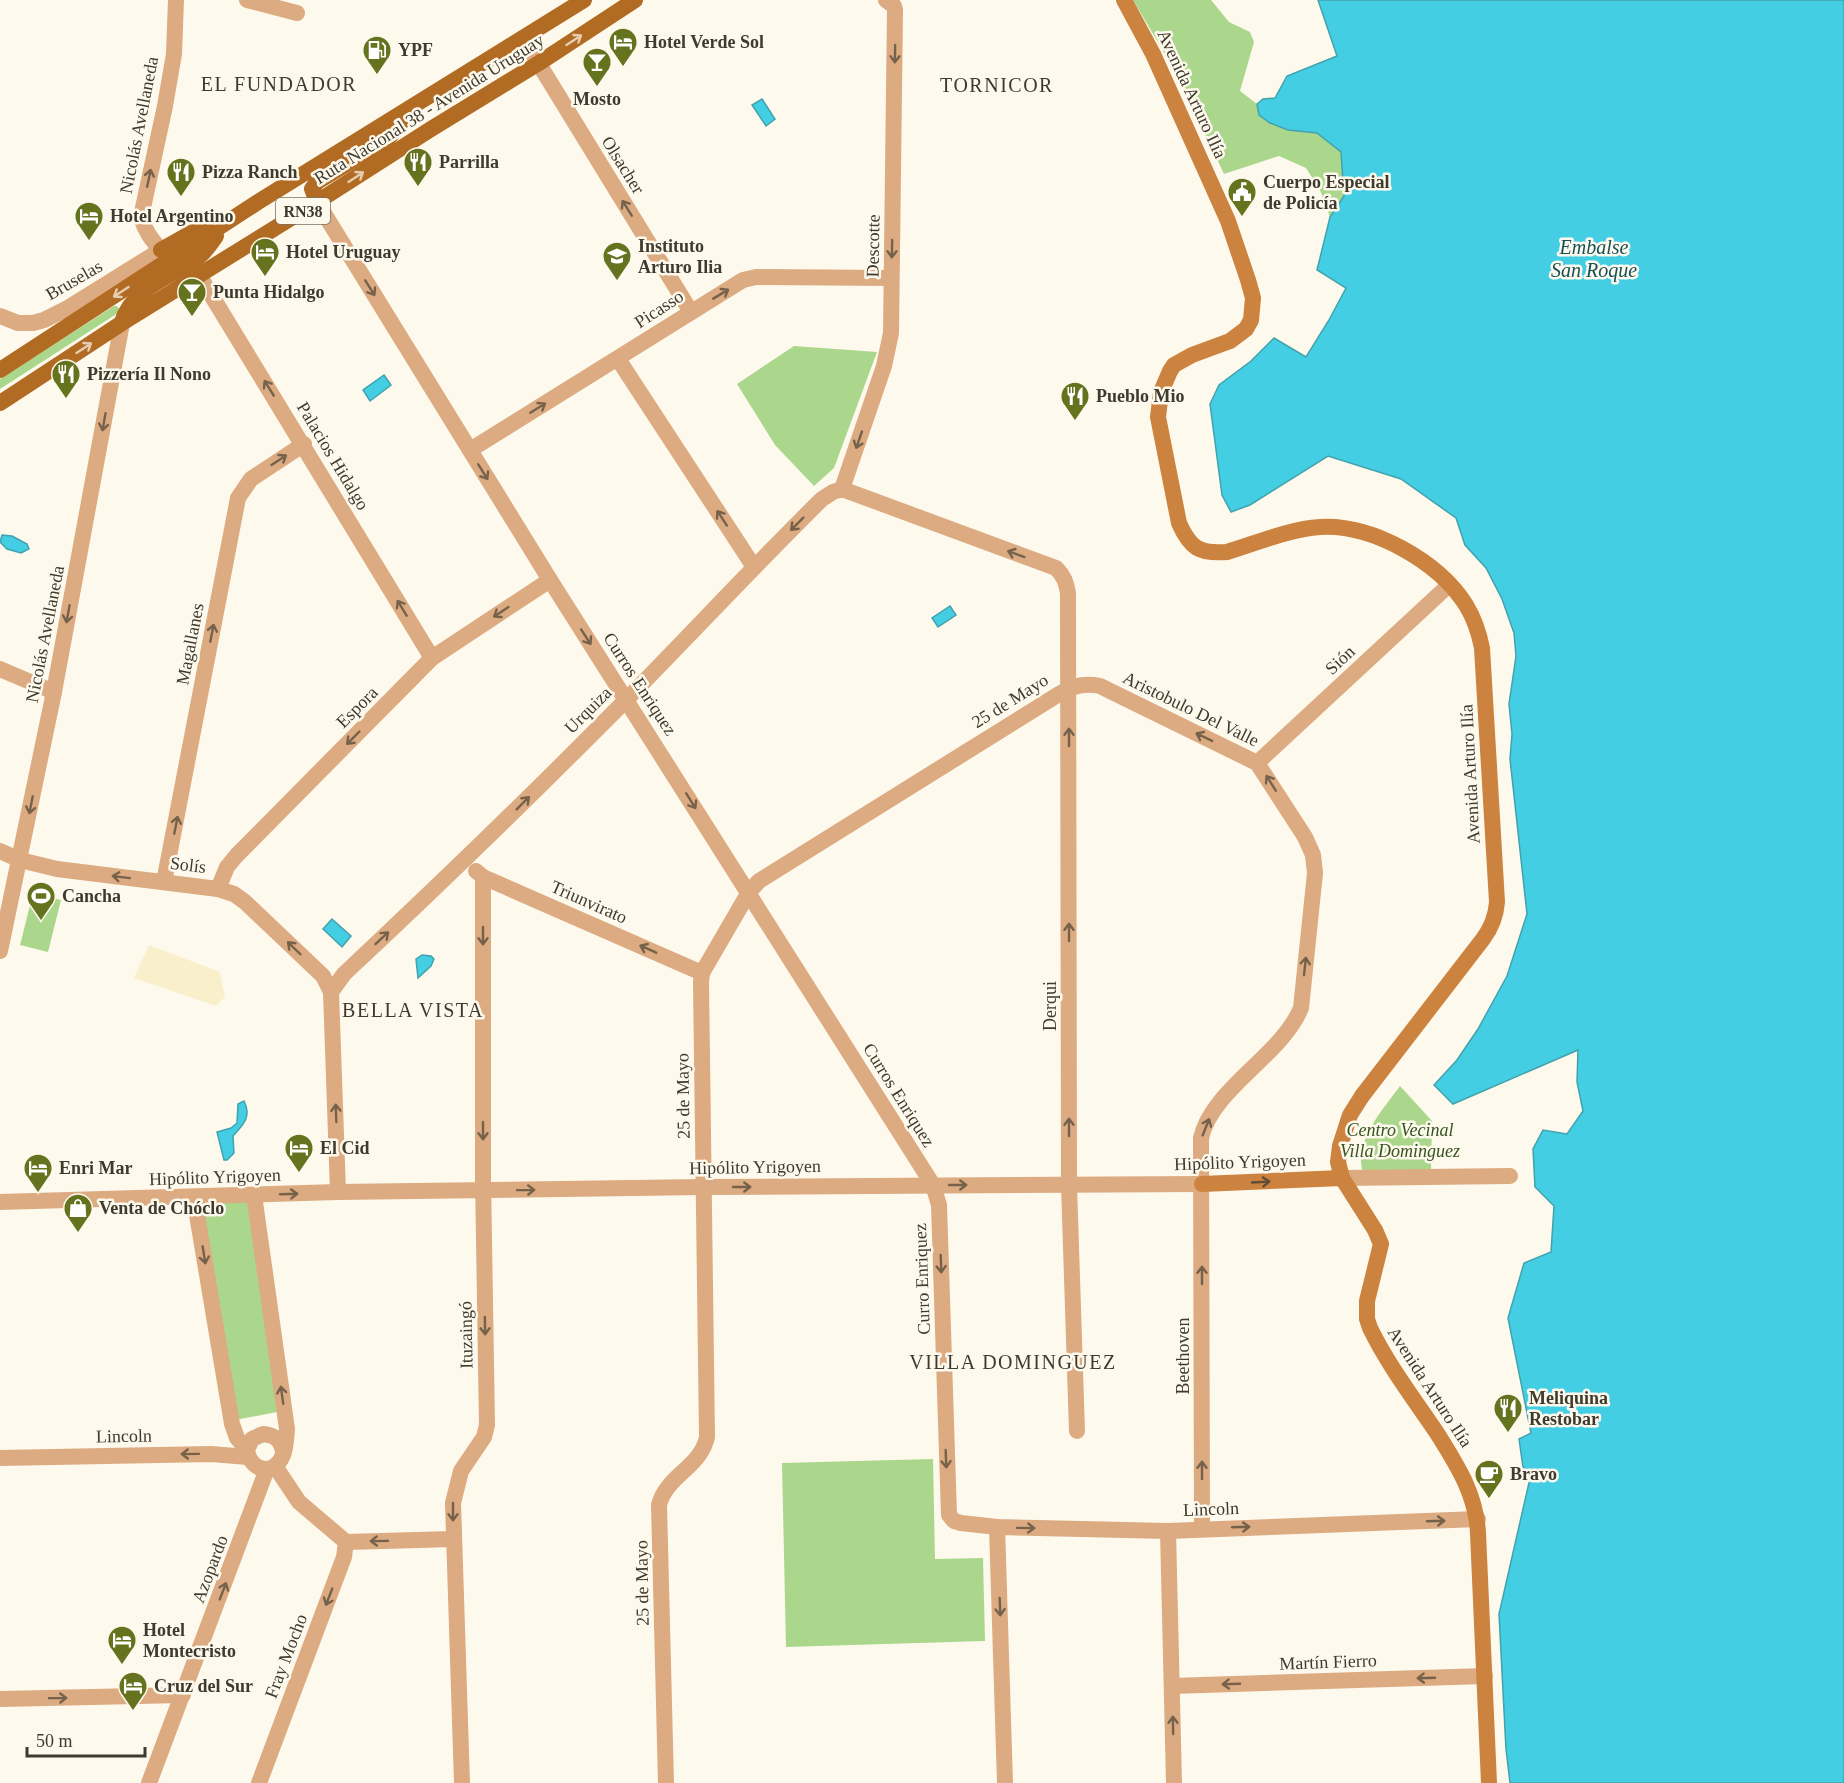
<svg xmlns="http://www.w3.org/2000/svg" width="1844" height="1783" font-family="Georgia,serif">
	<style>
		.green { fill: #abd78c }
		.sand { fill: #f9efca }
		.water { fill: #43cee4; stroke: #42a2ad; stroke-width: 1.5 }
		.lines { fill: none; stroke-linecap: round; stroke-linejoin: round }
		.minor { stroke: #dcab81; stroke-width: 16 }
		.tertiary { stroke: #dcab81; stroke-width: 16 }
		.secondary { stroke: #cb833f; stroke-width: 16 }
		.primary { stroke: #b16b23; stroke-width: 16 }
		.oneway { stroke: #e7ceb0 }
		.oneway2 { stroke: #76624b }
		.oneway3 { stroke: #624c32 }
		.labels { text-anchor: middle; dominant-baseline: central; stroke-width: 5; stroke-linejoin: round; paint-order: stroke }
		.shield { fill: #fef9ed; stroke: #787367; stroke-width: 1.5 }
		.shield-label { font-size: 16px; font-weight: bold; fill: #3f3a2e }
		.poi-label { font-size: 18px; font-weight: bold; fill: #3f3a2e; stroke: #fef9ed; text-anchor: start }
		.street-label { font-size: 18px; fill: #3f3a2e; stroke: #fef9ed }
		.park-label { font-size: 18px; font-style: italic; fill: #36541d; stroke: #fef9ed }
		.neighbourhood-label { font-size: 20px; letter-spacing: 1.5px; fill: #3f3a2e; stroke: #fef9ed }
		.water-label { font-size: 20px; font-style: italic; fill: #165059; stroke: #fef9ed }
	</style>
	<rect width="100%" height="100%" fill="#fef9ed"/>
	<!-- green -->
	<g class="green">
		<path d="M1133 0H1211L1229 22 1250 32 1254 42 1240 91 1257 104 1259 115 1288 130 1317 133 1341 152 1344 196 1330 217 1320 190 1306 168 1279 156 1224 174 1175 71Z"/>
		<path d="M114 306H117L120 310 118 313 0 389V379Z"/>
		<path d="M794 346 877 352 834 468 814 486 775 445 737 384Z"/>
		<path d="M33 893 61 900 48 952 20 945Z"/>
		<path d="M1400 1086 1432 1121 1431 1170 1364 1174C1351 1145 1383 1109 1400 1086Z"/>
		<path d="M254 1195 277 1412 235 1420 194 1197Z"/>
		<path d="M933 1459 935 1559 983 1558 985 1641 786 1647 782 1463Z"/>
	</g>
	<!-- sand -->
	<path class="sand" d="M149 945 220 972 225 997 216 1006 134 978Z"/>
	<!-- water -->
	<g class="water">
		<path d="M1318 0H1844V1783H1510L1506 1749 1499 1614 1531 1474 1523 1467 1519 1439 1531 1433 1508 1318 1524 1263 1551 1252 1554 1206 1535 1187 1533 1149 1543 1130 1567 1134 1583 1111 1577 1082 1578 1050 1453 1104 1434 1085 1457 1060 1478 1029 1507 976 1527 914 1510 759 1512 734 1509 704 1516 656 1514 633 1502 599 1486 568 1465 545 1456 518 1401 479 1328 456 1250 505 1231 512 1222 495 1210 404 1219 385 1251 361 1274 338 1306 357 1329 320 1346 288 1317 270 1330 217 1344 196 1341 152 1317 133 1288 130 1270 123 1259 115 1257 104 1263 99 1275 98 1287 76 1337 56Z"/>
		<path d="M762 99 775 119 766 126 752 105Z"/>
		<path d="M384 375 391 385 370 401 363 390Z"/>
		<path d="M2 535 12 536 27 544 29 549 21 553 7 549 0 542Z"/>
		<path d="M950 606 956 615 938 627 932 618Z"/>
		<path d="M332 919 351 936 342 947 323 929Z"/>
		<path d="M422 955 431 956 434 959 431 966 418 978 416 959Z"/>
		<path d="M244 1101C252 1117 243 1125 233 1136L234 1153 227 1160H224L217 1132 231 1128 237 1123 238 1104Z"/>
	</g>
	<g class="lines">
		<!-- minor -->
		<g class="minor">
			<path d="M247 0 297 13"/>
			<path d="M523 38 691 312"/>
			<path d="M317 202 550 580 933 1185 939 1205 949 1515 954 1521 961 1523 997 1527 1168 1531 1478 1519"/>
			<path d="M199 275 432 658"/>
			<path d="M0 316 18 323H33L44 320 66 309 161 250C151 239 145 231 141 217L165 106 174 54 176 0"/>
			<path d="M618 359 754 567"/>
			<path d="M470 450 743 280 756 277 891 278"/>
			<path d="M842 489 884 366 891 333 895 10 894 6 886 0"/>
			<path d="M0 669 54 692"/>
			<path d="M1257 763 1449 585"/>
			<path d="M0 851 20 860 57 869 218 889 234 894 245 902 323 976 331 992"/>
			<path d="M476 871 483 877 702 973"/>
			<path d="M164 882 238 498 251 479 304 444"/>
			<path d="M218 889 227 867 237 855 432 658 550 580"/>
			<path d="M0 951 54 692 122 323"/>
			<path d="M1342 1178 1510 1176"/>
			<path d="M338 1192 331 992 344 974C439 885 533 794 625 701 691 634 755 565 822 499L833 492 842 489 1056 568C1064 576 1066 582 1068 593L1069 1185 1077 1431"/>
			<path d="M254 1195 287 1429C286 1439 286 1454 279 1462 267 1477 249 1466 247 1450L252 1439 263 1434C275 1435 281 1440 283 1452"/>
			<path d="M194 1197 232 1424 237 1438 247 1450"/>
			<path d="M0 1458 211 1454 248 1457"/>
			<path d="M275 1466 299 1502 346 1542 454 1539"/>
			<path d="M997 1527 1005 1783"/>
			<path d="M1168 1531 1174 1783"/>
			<path d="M1172 1686 1485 1676"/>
			<path d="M0 1699 183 1695"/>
			<path d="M149 1783 267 1469"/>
			<path d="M259 1783 344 1557 346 1542"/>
			<path d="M462 1783 453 1503 461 1471 484 1437 487 1425 483 1178V877"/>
			<path d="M666 1783 659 1505C666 1476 701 1467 707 1437L701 982 702 973 749 892 759 881 1051 699C1068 688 1080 682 1100 686L1257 763 1305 837 1313 855 1315 873 1301 1008C1282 1055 1212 1089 1201 1138L1202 1529"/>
		</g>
		<!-- tertiary -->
		<path class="tertiary" d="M0 1202 338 1192 703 1187 1202 1184"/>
		<!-- secondary -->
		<g class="secondary">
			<path d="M1124 0 1153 54 1228 221 1248 280 1253 298 1251 320 1246 329 1230 341 1192 355 1174 365 1170 371 1161 392 1158 417 1179 523C1190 548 1199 554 1227 552 1257 543 1289 529 1320 527 1372 524 1438 561 1466 605 1474 618 1479 633 1482 648L1497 902C1496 916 1492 927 1483 939L1362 1096 1350 1115 1340 1146 1338 1162 1342 1178 1375 1230 1381 1244 1367 1301V1319L1370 1328C1388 1365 1414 1399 1437 1433 1457 1465 1476 1494 1478 1533L1489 1783"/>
			<path d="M1202 1184 1342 1178"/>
		</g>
		<!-- primary -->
		<g class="primary">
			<path d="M317 202 312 189 317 182 387 140 405 118"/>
			<path d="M161 250 209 223"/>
			<path d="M122 322C132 288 171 277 197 258 205 253 211 243 216 236"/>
			<path d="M0 370 258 202 584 0"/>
			<path d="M0 403 122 323 317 202 431 129 539 63 635 0"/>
		</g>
	</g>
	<!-- one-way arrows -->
	<defs><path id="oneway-shaft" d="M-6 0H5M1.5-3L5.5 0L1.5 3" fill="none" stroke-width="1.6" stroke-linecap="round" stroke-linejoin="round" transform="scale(1.5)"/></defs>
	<g class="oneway">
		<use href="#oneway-shaft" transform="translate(574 40) rotate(-33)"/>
		<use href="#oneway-shaft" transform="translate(356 177) rotate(-33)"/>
		<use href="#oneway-shaft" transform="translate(121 292) rotate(147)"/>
		<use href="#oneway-shaft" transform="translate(84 348) rotate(-33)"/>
	</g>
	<g class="oneway2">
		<use href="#oneway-shaft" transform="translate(895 54) rotate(91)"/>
		<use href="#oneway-shaft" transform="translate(149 178) rotate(-78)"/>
		<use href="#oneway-shaft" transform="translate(627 208) rotate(-122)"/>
		<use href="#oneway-shaft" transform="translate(892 249) rotate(91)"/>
		<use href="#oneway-shaft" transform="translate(370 288) rotate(58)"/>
		<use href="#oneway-shaft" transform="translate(721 294) rotate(-31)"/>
		<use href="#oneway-shaft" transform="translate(269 388) rotate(-122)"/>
		<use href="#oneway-shaft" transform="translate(538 408) rotate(-32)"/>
		<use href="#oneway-shaft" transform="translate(104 422) rotate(100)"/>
		<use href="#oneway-shaft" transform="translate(859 440) rotate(109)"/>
		<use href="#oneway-shaft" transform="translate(279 460) rotate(-33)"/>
		<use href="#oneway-shaft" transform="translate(483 472) rotate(58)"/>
		<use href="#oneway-shaft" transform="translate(722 518) rotate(-123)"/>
		<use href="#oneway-shaft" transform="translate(797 524) rotate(135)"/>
		<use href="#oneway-shaft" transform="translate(1016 554) rotate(-160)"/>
		<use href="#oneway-shaft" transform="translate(402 608) rotate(-121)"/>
		<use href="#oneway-shaft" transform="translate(501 612) rotate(146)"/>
		<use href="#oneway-shaft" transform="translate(68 614) rotate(100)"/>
		<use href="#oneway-shaft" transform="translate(212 633) rotate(-79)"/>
		<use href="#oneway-shaft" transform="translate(586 637) rotate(57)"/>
		<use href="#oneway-shaft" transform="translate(1069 737) rotate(-90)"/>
		<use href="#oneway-shaft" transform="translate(1204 737) rotate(-154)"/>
		<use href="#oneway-shaft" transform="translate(353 738) rotate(135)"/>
		<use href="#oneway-shaft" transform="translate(1271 783) rotate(-122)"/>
		<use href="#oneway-shaft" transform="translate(691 801) rotate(58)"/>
		<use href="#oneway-shaft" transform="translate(523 803) rotate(-45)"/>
		<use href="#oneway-shaft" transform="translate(31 805) rotate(101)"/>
		<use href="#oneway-shaft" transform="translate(176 825) rotate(-79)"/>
		<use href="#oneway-shaft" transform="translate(121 877) rotate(-173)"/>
		<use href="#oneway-shaft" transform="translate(1069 932) rotate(-90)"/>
		<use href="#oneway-shaft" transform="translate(483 936) rotate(90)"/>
		<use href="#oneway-shaft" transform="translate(382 938) rotate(-43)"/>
		<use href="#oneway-shaft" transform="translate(294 948) rotate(-136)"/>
		<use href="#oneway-shaft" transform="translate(648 949) rotate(-156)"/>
		<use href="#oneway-shaft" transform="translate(1305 966) rotate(-84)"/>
		<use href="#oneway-shaft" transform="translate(336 1113) rotate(-92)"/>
		<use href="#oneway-shaft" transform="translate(1069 1127) rotate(-90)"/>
		<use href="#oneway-shaft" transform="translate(1206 1127) rotate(-68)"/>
		<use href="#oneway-shaft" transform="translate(483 1131) rotate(90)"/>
		<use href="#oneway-shaft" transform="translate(958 1185)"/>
		<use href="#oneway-shaft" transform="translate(742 1187)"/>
		<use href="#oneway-shaft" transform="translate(526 1190) rotate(-1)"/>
		<use href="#oneway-shaft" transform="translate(289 1194) rotate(-2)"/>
		<use href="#oneway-shaft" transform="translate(204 1255) rotate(81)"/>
		<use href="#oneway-shaft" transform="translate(941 1264) rotate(88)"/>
		<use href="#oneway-shaft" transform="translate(1202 1275) rotate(-90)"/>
		<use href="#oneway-shaft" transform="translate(485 1326) rotate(89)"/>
		<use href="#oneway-shaft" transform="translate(282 1395) rotate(-98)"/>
		<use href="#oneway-shaft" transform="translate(190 1454) rotate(179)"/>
		<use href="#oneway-shaft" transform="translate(946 1459) rotate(88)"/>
		<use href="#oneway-shaft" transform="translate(1202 1470) rotate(-90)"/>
		<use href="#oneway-shaft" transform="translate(453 1512) rotate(90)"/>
		<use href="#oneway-shaft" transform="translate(1436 1521) rotate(-2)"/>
		<use href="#oneway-shaft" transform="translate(1241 1527) rotate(-2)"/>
		<use href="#oneway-shaft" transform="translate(1026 1528) rotate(1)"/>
		<use href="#oneway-shaft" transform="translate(379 1541) rotate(179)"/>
		<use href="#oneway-shaft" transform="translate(223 1591) rotate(-69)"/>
		<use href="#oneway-shaft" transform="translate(329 1597) rotate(111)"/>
		<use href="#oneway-shaft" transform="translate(1000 1607) rotate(88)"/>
		<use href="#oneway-shaft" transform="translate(1426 1678) rotate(178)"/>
		<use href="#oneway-shaft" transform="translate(1231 1684) rotate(178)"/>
		<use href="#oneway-shaft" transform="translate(58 1698) rotate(-1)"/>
		<use href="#oneway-shaft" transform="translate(1173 1725) rotate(-91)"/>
	</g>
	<use class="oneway3" href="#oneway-shaft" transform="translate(1261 1182) rotate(-3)"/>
	<!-- icons -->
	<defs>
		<g id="hotel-pin" transform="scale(1.5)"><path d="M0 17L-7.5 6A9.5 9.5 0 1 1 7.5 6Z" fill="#65731f" stroke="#fef9ed"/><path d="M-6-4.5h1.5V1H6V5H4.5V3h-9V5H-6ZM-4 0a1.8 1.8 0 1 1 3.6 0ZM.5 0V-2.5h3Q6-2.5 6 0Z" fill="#fff"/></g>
		<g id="fuel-pin" transform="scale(1.5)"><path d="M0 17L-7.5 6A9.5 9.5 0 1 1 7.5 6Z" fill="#65731f" stroke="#fef9ed"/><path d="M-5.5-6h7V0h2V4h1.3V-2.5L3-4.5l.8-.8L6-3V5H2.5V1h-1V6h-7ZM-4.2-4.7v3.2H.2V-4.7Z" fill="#fff"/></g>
		<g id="bar-pin" transform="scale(1.5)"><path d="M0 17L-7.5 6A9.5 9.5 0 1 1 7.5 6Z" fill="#65731f" stroke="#fef9ed"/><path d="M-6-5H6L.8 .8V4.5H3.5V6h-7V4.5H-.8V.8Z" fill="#fff"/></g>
		<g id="restaurant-pin" transform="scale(1.5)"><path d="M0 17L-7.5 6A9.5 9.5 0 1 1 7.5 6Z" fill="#65731f" stroke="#fef9ed"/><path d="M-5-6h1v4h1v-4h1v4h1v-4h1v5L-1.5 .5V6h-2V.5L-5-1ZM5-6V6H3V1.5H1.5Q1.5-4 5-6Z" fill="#fff"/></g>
		<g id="civic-pin" transform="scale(1.5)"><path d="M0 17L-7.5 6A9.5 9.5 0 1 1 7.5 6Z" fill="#65731f" stroke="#fef9ed"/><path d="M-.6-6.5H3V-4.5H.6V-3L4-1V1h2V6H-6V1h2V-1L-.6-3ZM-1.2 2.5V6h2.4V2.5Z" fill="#fff"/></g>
		<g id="school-pin" transform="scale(1.5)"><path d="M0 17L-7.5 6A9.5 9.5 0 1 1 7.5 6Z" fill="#65731f" stroke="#fef9ed"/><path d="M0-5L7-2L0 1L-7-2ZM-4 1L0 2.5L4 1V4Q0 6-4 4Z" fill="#fff"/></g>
		<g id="stadium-pin" transform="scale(1.5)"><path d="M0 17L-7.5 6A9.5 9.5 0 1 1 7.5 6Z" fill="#65731f" stroke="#fef9ed"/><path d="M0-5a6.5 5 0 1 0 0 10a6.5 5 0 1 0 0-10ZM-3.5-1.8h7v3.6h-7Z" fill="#fff"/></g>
		<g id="shop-pin" transform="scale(1.5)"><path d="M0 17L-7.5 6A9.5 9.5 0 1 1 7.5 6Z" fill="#65731f" stroke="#fef9ed"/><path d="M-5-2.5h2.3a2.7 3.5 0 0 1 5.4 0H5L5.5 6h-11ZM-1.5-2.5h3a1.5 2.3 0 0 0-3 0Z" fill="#fff"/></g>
		<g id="cafe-pin" transform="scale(1.5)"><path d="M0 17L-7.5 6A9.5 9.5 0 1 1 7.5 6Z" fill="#65731f" stroke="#fef9ed"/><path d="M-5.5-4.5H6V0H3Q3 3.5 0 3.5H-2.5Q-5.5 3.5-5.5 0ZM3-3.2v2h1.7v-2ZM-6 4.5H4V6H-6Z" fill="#fff"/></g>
	</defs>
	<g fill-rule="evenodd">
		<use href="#hotel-pin" x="623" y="42"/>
		<use href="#fuel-pin" x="377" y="50"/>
		<use href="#bar-pin" x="597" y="62"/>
		<use href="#restaurant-pin" x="418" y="162"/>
		<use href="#restaurant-pin" x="181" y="172"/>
		<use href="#civic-pin" x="1242" y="192"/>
		<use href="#hotel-pin" x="89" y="216"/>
		<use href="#hotel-pin" x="265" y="252"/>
		<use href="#school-pin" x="617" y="256"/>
		<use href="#bar-pin" x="192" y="292"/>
		<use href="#restaurant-pin" x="66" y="374"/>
		<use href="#restaurant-pin" x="1075" y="396"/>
		<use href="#stadium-pin" x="41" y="896"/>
		<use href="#hotel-pin" x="299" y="1148"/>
		<use href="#hotel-pin" x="38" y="1168"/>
		<use href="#shop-pin" x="78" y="1208"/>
		<use href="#restaurant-pin" x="1508" y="1408"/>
		<use href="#cafe-pin" x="1489" y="1474"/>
		<use href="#hotel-pin" x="122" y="1640"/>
		<use href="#hotel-pin" x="133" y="1686"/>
	</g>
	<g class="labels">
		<!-- shield labels -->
		<rect class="shield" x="276" y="198" width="54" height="26" rx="4.5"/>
		<g class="shield-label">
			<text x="303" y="211">RN38</text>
		</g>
		<!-- poi labels -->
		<g class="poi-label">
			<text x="644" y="42">Hotel Verde Sol</text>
			<text x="398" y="50">YPF</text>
			<text x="597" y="99" text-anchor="middle">Mosto</text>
			<text x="439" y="162">Parrilla</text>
			<text x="202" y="172">Pizza Ranch</text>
			<text x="1263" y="182">Cuerpo Especial<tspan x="1263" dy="21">de Policía</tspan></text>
			<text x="110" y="216">Hotel Argentino</text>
			<text x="638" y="246">Instituto<tspan x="638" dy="21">Arturo Ilia</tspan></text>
			<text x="286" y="252">Hotel Uruguay</text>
			<text x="213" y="292">Punta Hidalgo</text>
			<text x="87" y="374">Pizzería Il Nono</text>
			<text x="1096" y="396">Pueblo Mio</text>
			<text x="62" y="896">Cancha</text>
			<text x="320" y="1148">El Cid</text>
			<text x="59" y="1168">Enri Mar</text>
			<text x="99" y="1208">Venta de Chóclo</text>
			<text x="1529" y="1398">Meliquina<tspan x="1529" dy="21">Restobar</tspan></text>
			<text x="1510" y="1474">Bravo</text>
			<text x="143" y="1630">Hotel<tspan x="143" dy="21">Montecristo</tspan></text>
			<text x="154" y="1686">Cruz del Sur</text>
		</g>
		<!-- street labels -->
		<g class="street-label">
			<text transform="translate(1192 94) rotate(65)">Avenida Arturo Ilía</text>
			<text transform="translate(429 109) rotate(-32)">Ruta Nacional 38 - Avenida Uruguay</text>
			<text transform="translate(139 125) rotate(-79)">Nicolás Avellaneda</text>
			<text transform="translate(623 165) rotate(58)">Olsacher</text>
			<text transform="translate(873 246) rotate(-89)">Descotte</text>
			<text transform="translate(74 280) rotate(-30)">Bruselas</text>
			<text transform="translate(659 309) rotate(-33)">Picasso</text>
			<text transform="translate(333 456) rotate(59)">Palacios Hidalgo</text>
			<text transform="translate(45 634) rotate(-79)">Nicolás Avellaneda</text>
			<text transform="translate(190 644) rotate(-79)">Magallanes</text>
			<text transform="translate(1340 660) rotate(-43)">Sión</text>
			<text transform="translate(640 684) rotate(57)">Curros Enriquez</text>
			<text transform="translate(1010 701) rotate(-32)">25 de Mayo</text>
			<text transform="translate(357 707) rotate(-45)">Espora</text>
			<text transform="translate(1191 709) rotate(26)">Aristobulo Del Valle</text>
			<text transform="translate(588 710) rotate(-45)">Urquiza</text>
			<text transform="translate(1470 774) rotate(-93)">Avenida Arturo Ilía</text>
			<text transform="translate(188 865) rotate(7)">Solís</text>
			<text transform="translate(589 902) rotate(24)">Triunvirato</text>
			<text transform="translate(1050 1006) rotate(-90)">Derqui</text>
			<text transform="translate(899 1095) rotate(58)">Curros Enriquez</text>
			<text transform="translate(683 1096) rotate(-91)">25 de Mayo</text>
			<text transform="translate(1240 1162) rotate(-2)">Hipólito Yrigoyen</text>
			<text transform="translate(755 1167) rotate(-1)">Hipólito Yrigoyen</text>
			<text transform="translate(215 1177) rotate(-2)">Hipólito Yrigoyen</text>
			<text transform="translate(922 1279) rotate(-92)">Curro Enriquez</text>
			<text transform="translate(466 1335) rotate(-91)">Ituzaingó</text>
			<text transform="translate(1183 1356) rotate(-90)">Beethoven</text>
			<text transform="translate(1430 1387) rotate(57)">Avenida Arturo Ilía</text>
			<text transform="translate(124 1436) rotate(-1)">Lincoln</text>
			<text transform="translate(1211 1509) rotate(-2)">Lincoln</text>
			<text transform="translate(210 1569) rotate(-69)">Azopardo</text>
			<text transform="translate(642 1583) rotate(-91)">25 de Mayo</text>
			<text transform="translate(286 1656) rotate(-69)">Fray Mocho</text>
			<text transform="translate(1328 1662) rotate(-2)">Martín Fierro</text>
		</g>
		<!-- park labels -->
		<g class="park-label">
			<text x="1400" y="1130">Centro Vecinal<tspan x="1400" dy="21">Villa Dominguez</tspan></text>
		</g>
		<!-- neighbourhood labels -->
		<g class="neighbourhood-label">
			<text x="279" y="84">EL FUNDADOR</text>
			<text x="997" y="85">TORNICOR</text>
			<text x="413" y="1010">BELLA VISTA</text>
			<text x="1013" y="1362">VILLA DOMINGUEZ</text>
		</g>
		<!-- water labels -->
		<g class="water-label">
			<text x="1594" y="247">Embalse<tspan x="1594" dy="23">San Roque</tspan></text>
		</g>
	</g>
	<!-- scale -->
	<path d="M27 1747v9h118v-9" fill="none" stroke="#3f3a2e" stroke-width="3"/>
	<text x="36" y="1747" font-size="18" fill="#3f3a2e" stroke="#fef9ed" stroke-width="4.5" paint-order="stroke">50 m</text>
</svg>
